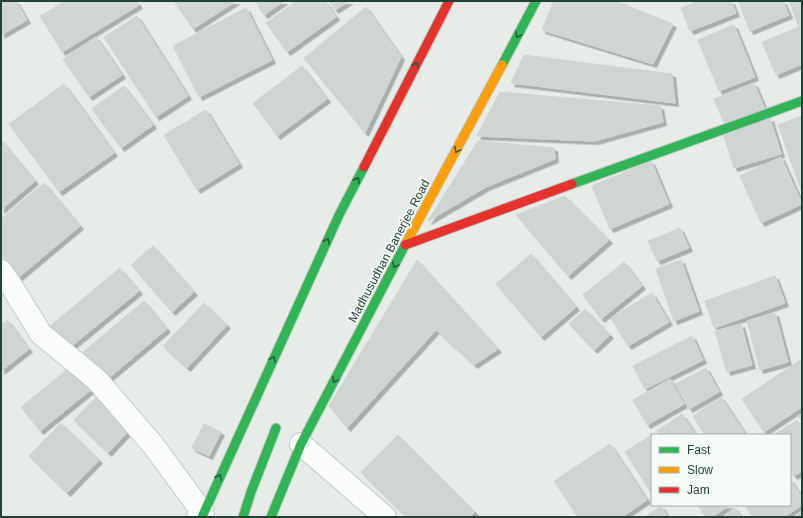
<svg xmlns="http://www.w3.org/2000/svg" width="803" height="518" font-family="Arial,sans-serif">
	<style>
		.building { fill: #cfd5d2; stroke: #cfd5d2; filter: url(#shadow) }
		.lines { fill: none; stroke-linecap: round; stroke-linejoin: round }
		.street-casing { stroke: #c4c9c6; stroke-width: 24 }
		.fast-casing { stroke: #c2cac6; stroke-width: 11 }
		.slow-casing { stroke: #c2cac6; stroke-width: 11 }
		.jam-casing { stroke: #c2cac6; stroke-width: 11 }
		.street { stroke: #fbfcfc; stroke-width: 22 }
		.fast { stroke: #30b455; stroke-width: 9 }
		.slow { stroke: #ff9f0a; stroke-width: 9 }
		.jam { stroke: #e5322d; stroke-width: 9 }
		.oneway { stroke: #255f3e }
		.labels { text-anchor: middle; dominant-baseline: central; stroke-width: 4; stroke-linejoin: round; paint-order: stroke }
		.street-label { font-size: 12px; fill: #214336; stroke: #f5fbf7 }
	</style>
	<defs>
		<filter id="shadow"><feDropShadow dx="3.5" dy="3.5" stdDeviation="0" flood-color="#0004"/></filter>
	</defs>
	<rect width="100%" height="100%" fill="#e7ece9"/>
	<!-- building -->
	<g class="building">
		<path d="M1 1H16L27 20 1 35Z"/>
		<path d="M65 1H136L139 5 62 52 40 16Z"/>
		<path d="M174 1H236L193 29Z"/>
		<path d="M255 1H284L264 15Z"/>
		<path d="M296 1H325L336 17 287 52 266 23Z"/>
		<path d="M329 1H349L335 10Z"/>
		<path d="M554 1H616L673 24 653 64 542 30Z"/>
		<path d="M699 1H731L736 13 690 31 681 8Z"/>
		<path d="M738 1H783L789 15 750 31Z"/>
		<path d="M789 1H802V64L776 75 762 42 799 27Z"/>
		<path d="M366 7 401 57 365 133 304 58Z"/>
		<path d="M246 8 272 60 199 97 173 46Z"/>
		<path d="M137 16 188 96 156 117 104 37Z"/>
		<path d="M734 25 755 77 719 91 698 40Z"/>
		<path d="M96 37 122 75 89 97 63 59Z"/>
		<path d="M524 55 672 74 675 103 511 83Z"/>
		<path d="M302 66 327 99 277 136 253 103Z"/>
		<path d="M754 83 766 112 726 128 714 99Z"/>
		<path d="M64 84 114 153 59 192 9 124Z"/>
		<path d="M124 86 153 125 121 148 92 109Z"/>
		<path d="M500 92 660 106 663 122 595 141 477 136Z"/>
		<path d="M206 110 239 164 197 190 164 135Z"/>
		<path d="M802 116V193L778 125Z"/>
		<path d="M770 118 781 154 734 168 723 133Z"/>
		<path d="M1 140 35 181 1 210Z"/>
		<path d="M478 141 554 148 555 159 486 187 428 221Z"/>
		<path d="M781 157 802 204 761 223 740 176Z"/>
		<path d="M651 161 669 204 610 229 592 186Z"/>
		<path d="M44 183 80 226 19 277 1 255V219Z"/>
		<path d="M565 196 609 240 568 276 516 215Z"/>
		<path d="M680 228 689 248 657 261 648 241Z"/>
		<path d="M153 246 194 292 172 312 131 265Z"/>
		<path d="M531 254 576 307 541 337 496 284Z"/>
		<path d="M417 260 498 349 474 365 436 330 347 428 329 406Z"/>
		<path d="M681 260 699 311 674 321 656 269Z"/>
		<path d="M624 262 642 286 601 319 583 295Z"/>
		<path d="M120 268 139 291 68 349 49 327Z"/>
		<path d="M775 276 785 303 714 328 705 301Z"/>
		<path d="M652 293 669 322 628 346 611 318Z"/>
		<path d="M144 301 167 329 105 381 81 354Z"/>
		<path d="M204 303 227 325 187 368 163 346Z"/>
		<path d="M585 309 610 335 594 350 569 324Z"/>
		<path d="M775 313 788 362 760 370 747 321Z"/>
		<path d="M7 320 29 349 1 371V324Z"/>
		<path d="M741 324 752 365 727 372 715 331Z"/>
		<path d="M692 336 703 360 645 389 633 366Z"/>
		<path d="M802 359V407L764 432 742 399Z"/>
		<path d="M74 364 93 388 40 431 21 407Z"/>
		<path d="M706 368 719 392 689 409 676 384Z"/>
		<path d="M670 379 684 404 647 425 633 400Z"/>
		<path d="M97 396 131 428 108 453 74 420Z"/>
		<path d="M721 397 746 435H705L693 416Z"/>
		<path d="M682 414 696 435H659L657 431Z"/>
		<path d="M802 414V422L798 416Z"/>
		<path d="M797 420 802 428V471L794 476 790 471V435H774Z"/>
		<path d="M61 423 99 460 67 493 29 456Z"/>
		<path d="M204 424 221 432 209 456 192 448Z"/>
		<path d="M398 435 475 512 470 517H406L361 472Z"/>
		<path d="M650 436 652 439V494L625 452Z"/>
		<path d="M610 444 647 500 622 517H578L554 481Z"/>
		<path d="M790 479 802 497V505L784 517H753L745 505H790Z"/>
		<path d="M698 505H730L712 517H706Z"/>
		<path d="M661 506 668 517H645Z"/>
		<path d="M735 508 741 517H722Z"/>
		<path d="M802 511V517H793Z"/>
	</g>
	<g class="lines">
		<!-- street casing -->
		<g class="street-casing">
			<g id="street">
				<path d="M1 271 12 287 41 334 97 380 153 445 203 513 198 517"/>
				<path d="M301 444 385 517"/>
			</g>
		</g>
		<!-- fast casing -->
		<g class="fast-casing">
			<g id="fast">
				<path d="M502 65 536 1"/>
				<path d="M572 184 802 101"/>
				<path d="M202 517 339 215 364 167"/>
				<path d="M243 517 251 492 276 428"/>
				<path d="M271 517 301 444 405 245"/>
			</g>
		</g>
		<!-- slow casing -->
		<g class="slow-casing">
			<path id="slow" d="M405 245 502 65"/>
		</g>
		<!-- jam casing -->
		<g class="jam-casing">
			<g id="jam">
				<path d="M364 167 449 1"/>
				<path d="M405 245 572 184"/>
			</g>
		</g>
		<!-- street -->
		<use href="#street" class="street"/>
		<!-- fast -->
		<use href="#fast" class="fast"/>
		<!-- slow -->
		<use href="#slow" class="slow"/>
		<!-- jam -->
		<use href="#jam" class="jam"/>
	</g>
	<!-- one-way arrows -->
	<defs><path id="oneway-chevron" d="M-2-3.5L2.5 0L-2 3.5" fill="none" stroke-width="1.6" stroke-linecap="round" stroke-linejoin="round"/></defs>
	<g class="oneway">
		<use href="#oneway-chevron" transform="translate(518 35) rotate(118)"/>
		<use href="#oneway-chevron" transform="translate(416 65) rotate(-63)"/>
		<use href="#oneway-chevron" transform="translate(457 150) rotate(118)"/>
		<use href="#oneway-chevron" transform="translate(357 180) rotate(-63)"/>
		<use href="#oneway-chevron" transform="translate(327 241) rotate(-65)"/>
		<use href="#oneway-chevron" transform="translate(395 265) rotate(118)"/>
		<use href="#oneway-chevron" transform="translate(273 359) rotate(-65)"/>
		<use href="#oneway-chevron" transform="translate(335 380) rotate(118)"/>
		<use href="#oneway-chevron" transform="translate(219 477) rotate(-65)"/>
	</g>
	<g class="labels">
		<!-- street labels -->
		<g class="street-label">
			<text transform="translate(389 251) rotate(-62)">Madhusudhan Banerjee Road</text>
		</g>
	</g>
	<!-- border -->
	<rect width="803" height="518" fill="none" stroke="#214336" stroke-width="4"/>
	<!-- legend -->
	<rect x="651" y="434" width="140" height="72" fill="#f5fbf7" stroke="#a0b1aa"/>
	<rect x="659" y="447" width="20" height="6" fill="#30b455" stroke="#a0b1aa"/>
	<text x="687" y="454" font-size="12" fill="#214336">Fast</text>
	<rect x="659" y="467" width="20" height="6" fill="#ff9f0a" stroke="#a0b1aa"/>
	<text x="687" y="474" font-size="12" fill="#214336">Slow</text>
	<rect x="659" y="487" width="20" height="6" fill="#e5322d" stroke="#a0b1aa"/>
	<text x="687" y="494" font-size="12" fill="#214336">Jam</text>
</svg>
